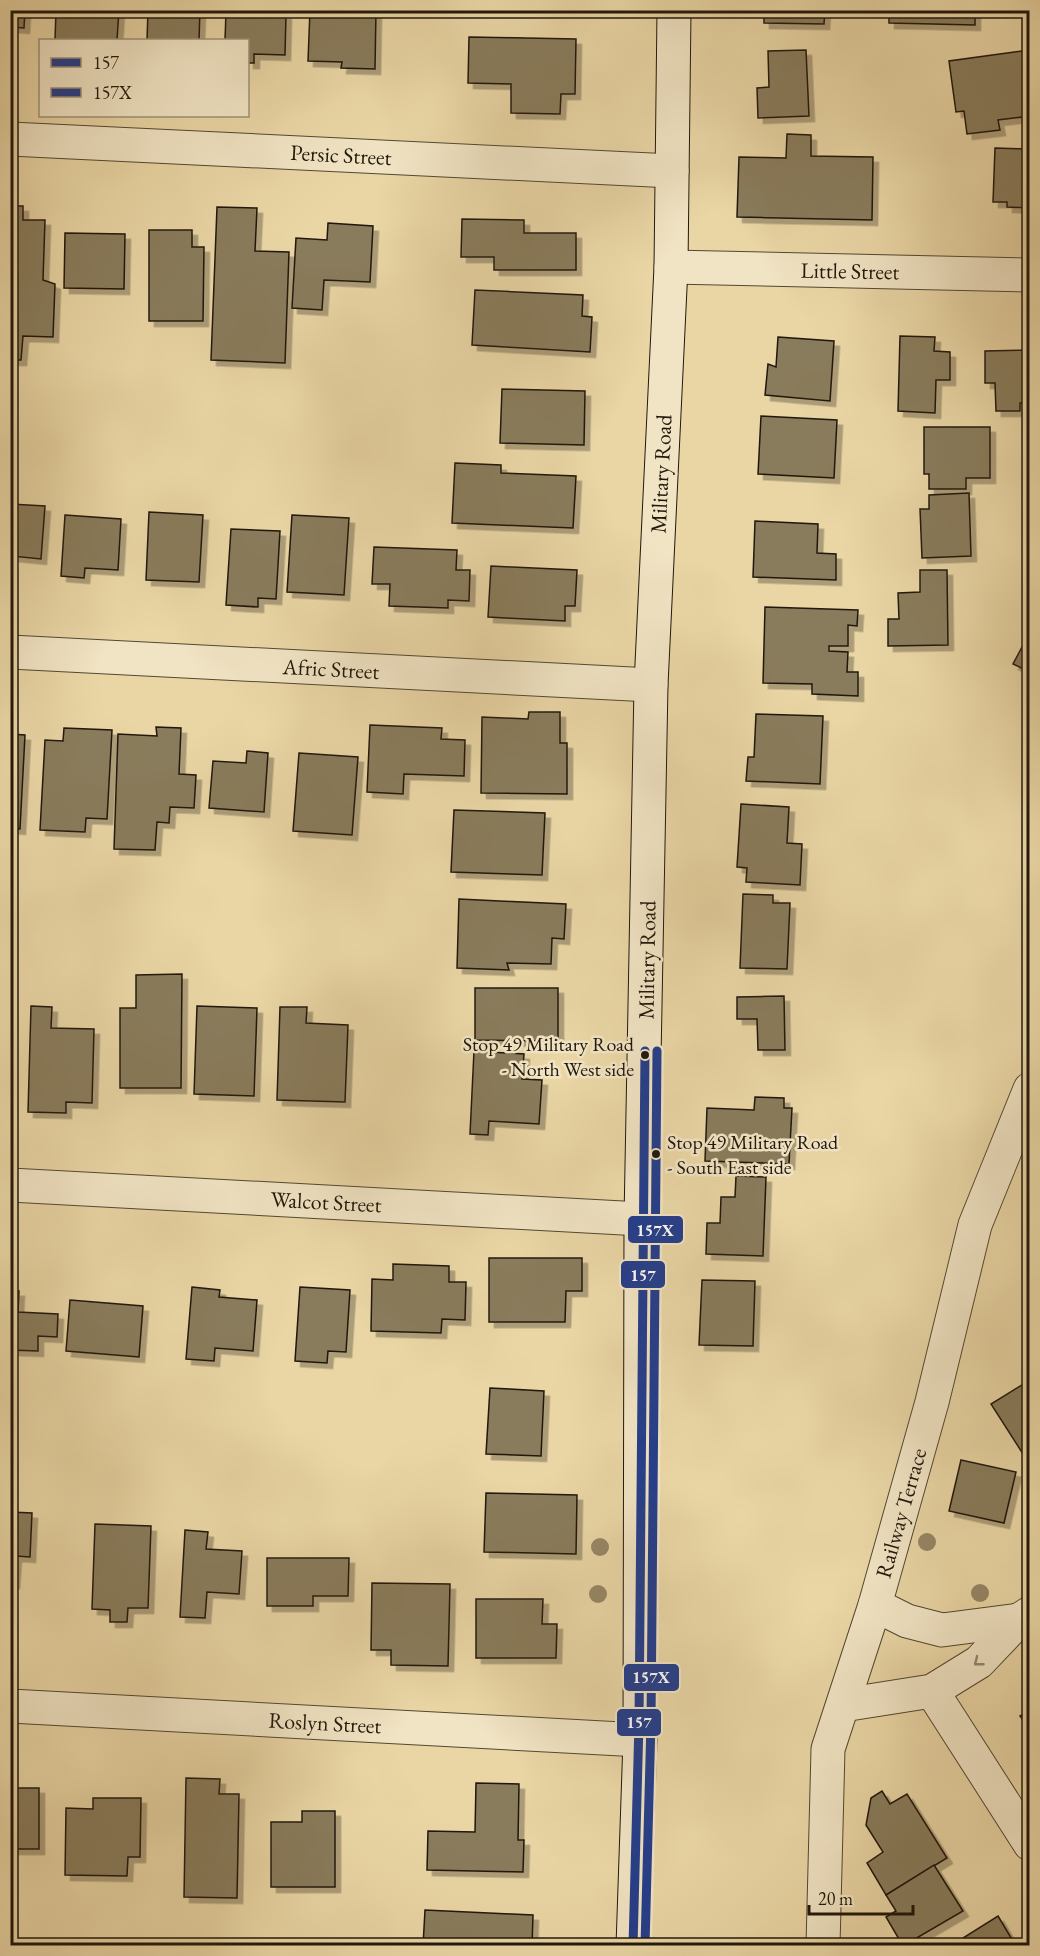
<svg xmlns="http://www.w3.org/2000/svg" width="1040" height="1956" font-family="'EB Garamond',serif">
	<style>
		.building { fill: #897b5c; stroke: #20180c; stroke-width: 1.5; filter: url(#shadow) }
		.lines { fill: none; stroke-linecap: round; stroke-linejoin: round }
		.street-casing { stroke: #524832; stroke-width: 35 }
		.secondary-casing { stroke: #20180c; stroke-width: 35 }
		.street { stroke: #f1e4c4; stroke-width: 33 }
		.secondary { stroke: #f1e4c4; stroke-width: 33 }
		.bus-1-casing { stroke: #f1e4c4; stroke-width: 14 }
		.bus-2-casing { stroke: #f1e4c4; stroke-width: 14 }
		.bus-1 { stroke: #243e8c; stroke-width: 9 }
		.bus-2 { stroke: #243e8c; stroke-width: 9 }
		.tree { fill: #968766 }
		.oneway { stroke: #938871 }
		.bus-dot { fill: #20180c; stroke: #f1e4c4; stroke-width: 2 }
		.labels { text-anchor: middle; dominant-baseline: central; stroke-width: 5; stroke-linejoin: round; paint-order: stroke }
		.bus-label { font-size: 20px; fill: #20180c; stroke: #f1e4c4; text-anchor: end }
		.street-label { font-size: 22px; fill: #20180c; stroke: #f1e4c4 }
		.line-badge { stroke: #f1e4c4; stroke-width: 2 }
		.badge-label { font-size: 16px; text-anchor: middle; font-weight: bold; fill: #fff }
	</style>
	<defs>
		<filter id="shadow"><feDropShadow dx="5.5" dy="5.5" stdDeviation="0" flood-color="#0004"/></filter>
	</defs>
	<rect width="100%" height="100%" fill="#ead6a5"/>
	<filter id="stains"><feTurbulence type="fractalNoise" baseFrequency=".00333" numOctaves="4"/><feColorMatrix values="0 0 0 0 .2 0 0 0 0 .09 0 0 0 0 .02 0 0 0 .5 -.17"/></filter>
	<radialGradient id="worn" r=".72"><stop offset=".6" stop-color="#630" stop-opacity="0"/><stop offset="1" stop-color="#630" stop-opacity=".3"/></radialGradient>
	<!-- building -->
	<g class="building">
		<path d="M10 10H25L24 28 10 27Z"/>
		<path d="M56 10H119L117 40H55Z"/>
		<path d="M148 10H200L199 40H147Z"/>
		<path d="M310 10H376L375 69 341 68 342 62 308 61Z"/>
		<path d="M764 10H825L824 24 764 23Z"/>
		<path d="M889 10H975V25L889 23Z"/>
		<path d="M226 12 286 14 285 55 254 54V63H248V40H225Z"/>
		<path d="M469 37 576 39 575 94H561L560 114 511 113V84L468 83Z"/>
		<path d="M806 50 809 116 758 118 757 88 769 87 768 51Z"/>
		<path d="M1029 50 1030 116 998 120 1000 130 967 134 964 111 956 112 949 61Z"/>
		<path d="M787 134 811 135V156L873 157 872 220 737 217 739 157 786 158Z"/>
		<path d="M995 148 1030 149V208L1007 207V202H993Z"/>
		<path d="M10 206H23V220H45L43 280 55 284 53 337 23 336 21 360H10Z"/>
		<path d="M217 207 257 208 255 251 289 252 285 363 211 360Z"/>
		<path d="M462 219 524 220V233H576V270H494V257H461Z"/>
		<path d="M328 223 373 226 370 282 324 280 322 310 292 308 296 238 327 240Z"/>
		<path d="M149 230H192V247H204L203 321H149Z"/>
		<path d="M65 233 125 234 124 289 64 288Z"/>
		<path d="M475 290 583 295 582 316 592 317 590 352 472 345Z"/>
		<path d="M900 336 935 337 934 351 950 352V380H936L935 413 898 411Z"/>
		<path d="M778 337 834 341 830 401 765 395 768 364 776 367Z"/>
		<path d="M1030 350V403H1020V411H996L995 383H985V351Z"/>
		<path d="M502 389 585 391 584 445 500 443Z"/>
		<path d="M761 416 837 420 834 478 758 474Z"/>
		<path d="M924 427H990V478H966V489H929V474H924Z"/>
		<path d="M455 463 501 465V473L576 476 573 528 452 523Z"/>
		<path d="M969 493 971 556 922 558 920 509H929V495Z"/>
		<path d="M10 504 45 506 41 559 12 556 10 565Z"/>
		<path d="M149 512 203 515 199 582 146 580Z"/>
		<path d="M65 515 121 519 118 570 85 568 84 578 61 576Z"/>
		<path d="M292 515 349 518 344 595 287 592Z"/>
		<path d="M755 521 818 524 817 553 836 554V580L753 577Z"/>
		<path d="M231 529 280 531 276 599 258 598V607L226 605Z"/>
		<path d="M374 547 457 550 456 570H470L469 601 448 600V608L389 606 390 584H372Z"/>
		<path d="M491 566 577 570 575 606H565V621L488 617Z"/>
		<path d="M920 570H947L948 645 888 646V619H899L898 593 920 592Z"/>
		<path d="M765 607 858 610 857 626 848 625V646H829V651L848 652 847 672H858V696L812 694V684L763 683Z"/>
		<path d="M1030 632V672L1013 664Z"/>
		<path d="M529 712H560V743H567V794L481 793 482 717 528 719Z"/>
		<path d="M756 714 823 716 820 784 746 781 748 757H754Z"/>
		<path d="M370 725 442 728 441 739 465 740 464 776 404 774 403 794 367 792Z"/>
		<path d="M156 727 181 728 179 774 196 775 194 808 170 807 169 823 157 822 155 850 114 849 118 734 157 736Z"/>
		<path d="M64 728 112 730 107 819 86 818 85 832 40 830 45 740 63 741Z"/>
		<path d="M10 734 25 735 20 829 10 828Z"/>
		<path d="M247 751 268 753 264 812 209 808 213 761 246 763Z"/>
		<path d="M299 753 358 757 352 835 293 831Z"/>
		<path d="M741 804 789 807 787 843 802 844 800 885 746 882 747 868 737 867Z"/>
		<path d="M454 810 545 813 542 875 451 872Z"/>
		<path d="M743 894 773 895V903H790L787 969 740 968Z"/>
		<path d="M459 899 566 904 564 939 552 938 551 964 507 963 509 970 457 968Z"/>
		<path d="M182 974 181 1088H120V1008H136V975Z"/>
		<path d="M475 988H558V1041L475 1040Z"/>
		<path d="M784 996 785 1050H758L757 1019H737V997Z"/>
		<path d="M31 1006 52 1007 51 1028 94 1029 92 1103 66 1102V1113L28 1112Z"/>
		<path d="M197 1006 257 1008 254 1096 194 1094Z"/>
		<path d="M280 1007H307L306 1023 348 1025 345 1102 277 1100Z"/>
		<path d="M474 1051 524 1054 522 1079 542 1080 539 1124 489 1121 488 1135 470 1134Z"/>
		<path d="M755 1097 784 1098V1108H792L789 1164 705 1161 707 1108 754 1110Z"/>
		<path d="M736 1176 766 1177 763 1256 706 1254 707 1223H720L721 1197H735Z"/>
		<path d="M489 1258H582V1291H566L565 1322H489Z"/>
		<path d="M393 1264 449 1266V1282H466L465 1320 442 1319 441 1333 371 1331 372 1279 393 1280Z"/>
		<path d="M702 1280 755 1281 753 1346 699 1345Z"/>
		<path d="M192 1287 220 1290 219 1297 257 1300 253 1351 215 1348 214 1361 186 1359Z"/>
		<path d="M300 1287 350 1290 346 1352 328 1351 327 1363 295 1361Z"/>
		<path d="M10 1291H19L18 1312 58 1314 57 1337 38 1336V1351L10 1350Z"/>
		<path d="M70 1300 143 1306 139 1357 66 1351Z"/>
		<path d="M1030 1380V1465L991 1404Z"/>
		<path d="M490 1388 544 1391 541 1456 486 1454Z"/>
		<path d="M961 1460 1016 1472 1004 1523 949 1511Z"/>
		<path d="M486 1493 577 1495 576 1554 484 1552Z"/>
		<path d="M10 1512 32 1513 30 1557 16 1556 14 1583H10Z"/>
		<path d="M95 1524 151 1526 148 1608H128L127 1622H110V1610L92 1609Z"/>
		<path d="M185 1530 208 1532 206 1549 242 1551 239 1594 207 1592 205 1618 180 1617Z"/>
		<path d="M267 1558H349L348 1596H313V1606H267Z"/>
		<path d="M372 1583 450 1584 448 1666 391 1665V1650H371Z"/>
		<path d="M476 1599H543L542 1624H557L556 1658H476Z"/>
		<path d="M1030 1710V1729L1020 1716Z"/>
		<path d="M186 1778 220 1779 219 1794H239L237 1898 184 1897Z"/>
		<path d="M476 1783 519 1784 518 1840H524L523 1872 427 1870 428 1831 475 1832Z"/>
		<rect x="10" y="1788" width="29" height="61"/>
		<path d="M882 1791 890 1804 907 1794 947 1858 886 1895 867 1863 883 1852 866 1825 871 1798Z"/>
		<path d="M93 1798H141L140 1857H128L127 1876 65 1875 66 1808 93 1809Z"/>
		<path d="M302 1811H335V1887H271V1822H302Z"/>
		<path d="M934 1865 963 1911 903 1946 886 1917 896 1911 886 1895Z"/>
		<path d="M425 1910 533 1915 532 1946H423Z"/>
		<path d="M998 1916 1016 1946H968L963 1938Z"/>
	</g>
	<g class="lines">
		<!-- street casing -->
		<g class="street-casing">
			<g id="street">
				<path d="M10 139 672 171"/>
				<path d="M671 267 1030 275"/>
				<path d="M10 652 651 685"/>
				<path d="M10 1185 641 1219"/>
				<path d="M875 1605 907 1621 942 1630 1019 1620"/>
				<path d="M932 1691 1030 1844"/>
				<path d="M843 1705 932 1691 979 1662 1019 1620 1030 1613"/>
				<path d="M10 1706 640 1740"/>
				<path d="M823 1946 828 1749 875 1605 932 1402 975 1225 1030 1089"/>
			</g>
		</g>
		<!-- secondary casing -->
		<g class="secondary-casing">
			<path id="secondary" d="M633 1946 640 1740 641 1219 651 685 671 267 674 10"/>
		</g>
		<!-- street -->
		<use href="#street" class="street"/>
		<!-- secondary -->
		<use href="#secondary" class="secondary"/>
		<!-- bus-1 casing -->
		<g class="bus-1-casing">
			<path id="bus-1" d="M633 1946 639 1722 645 1051"/>
		</g>
		<!-- bus-2 casing -->
		<g class="bus-2-casing">
			<path id="bus-2" d="M645 1946 651 1722 657 1051"/>
		</g>
		<!-- bus-1 -->
		<use href="#bus-1" class="bus-1"/>
		<!-- bus-2 -->
		<use href="#bus-2" class="bus-2"/>
	</g>
	<!-- trees -->
	<g class="tree">
		<circle cx="927" cy="1542" r="9"/>
		<circle cx="600" cy="1547" r="9"/>
		<circle cx="980" cy="1593" r="9"/>
		<circle cx="598" cy="1594" r="9"/>
	</g>
	<!-- one-way arrows -->
	<defs><path id="oneway-chevron" d="M-2-3.5L2.5 0L-2 3.5" fill="none" stroke-width="1.6" stroke-linecap="round" stroke-linejoin="round" transform="scale(1.5)"/></defs>
	<use class="oneway" href="#oneway-chevron" transform="translate(978 1662) rotate(142)"/>
	<!-- markers -->
	<g class="bus-dot">
		<circle cx="645" cy="1055" r="5"/>
		<circle cx="656" cy="1154" r="5"/>
	</g>
	<g class="labels">
		<!-- bus labels -->
		<g class="bus-label">
			<text x="634" y="1044">Stop 49 Military Road<tspan x="634" dy="25">- North West side</tspan></text>
			<text x="667" y="1142" text-anchor="start">Stop 49 Military Road<tspan x="667" dy="25">- South East side</tspan></text>
		</g>
		<!-- street labels -->
		<g class="street-label">
			<text transform="translate(341 155) rotate(3)">Persic Street</text>
			<text transform="translate(850 271) rotate(1)">Little Street</text>
			<text transform="translate(661 474) rotate(-87)">Military Road</text>
			<text transform="translate(331 669) rotate(3)">Afric Street</text>
			<text transform="translate(647 960) rotate(-89)">Military Road</text>
			<text transform="translate(326 1202) rotate(3)">Walcot Street</text>
			<text transform="translate(901 1513) rotate(-74)">Railway Terrace</text>
			<text transform="translate(325 1723) rotate(3)">Roslyn Street</text>
		</g>
	</g>
	<g class="line-badge">
		<rect x="627" y="1215" width="57" height="29" rx="6" fill="#243e8c"/>
		<rect x="620" y="1260" width="46" height="29" rx="6" fill="#243e8c"/>
		<rect x="623" y="1663" width="57" height="29" rx="6" fill="#243e8c"/>
		<rect x="616" y="1708" width="46" height="29" rx="6" fill="#243e8c"/>
	</g>
	<g class="badge-label">
		<text x="655" y="1236">157X</text>
		<text x="643" y="1281">157</text>
		<text x="651" y="1683">157X</text>
		<text x="639" y="1728">157</text>
	</g>
	<!-- margin -->
	<rect width="1040" height="1956" fill="none" stroke="#ead6a5" stroke-width="36"/>
	<rect x="12" y="12" width="1016" height="1932" fill="none" stroke="#20180c" stroke-width="3"/>
	<rect x="18" y="18" width="1004" height="1920" fill="none" stroke="#20180c" stroke-width="1.5"/>
	<!-- legend -->
	<rect x="39" y="39" width="210" height="78" fill="#f1e4c4" stroke="#9d927a" stroke-width="1.5"/>
	<rect x="51" y="58" width="30" height="9" fill="#243e8c" stroke="#9d927a" stroke-width="1.5"/>
	<text x="93" y="69" font-size="18" fill="#20180c">157</text>
	<rect x="51" y="88" width="30" height="9" fill="#243e8c" stroke="#9d927a" stroke-width="1.5"/>
	<text x="93" y="99" font-size="18" fill="#20180c">157X</text>
	<!-- scale -->
	<path d="M809 1905v9h104v-9" fill="none" stroke="#20180c" stroke-width="3"/>
	<text x="818" y="1905" font-size="18" fill="#20180c" stroke="#f1e4c4" stroke-width="4.5" paint-order="stroke">20 m</text>
	<rect width="100%" height="100%" filter="url(#stains)"/>
	<rect width="100%" height="100%" fill="url(#worn)"/>
</svg>
